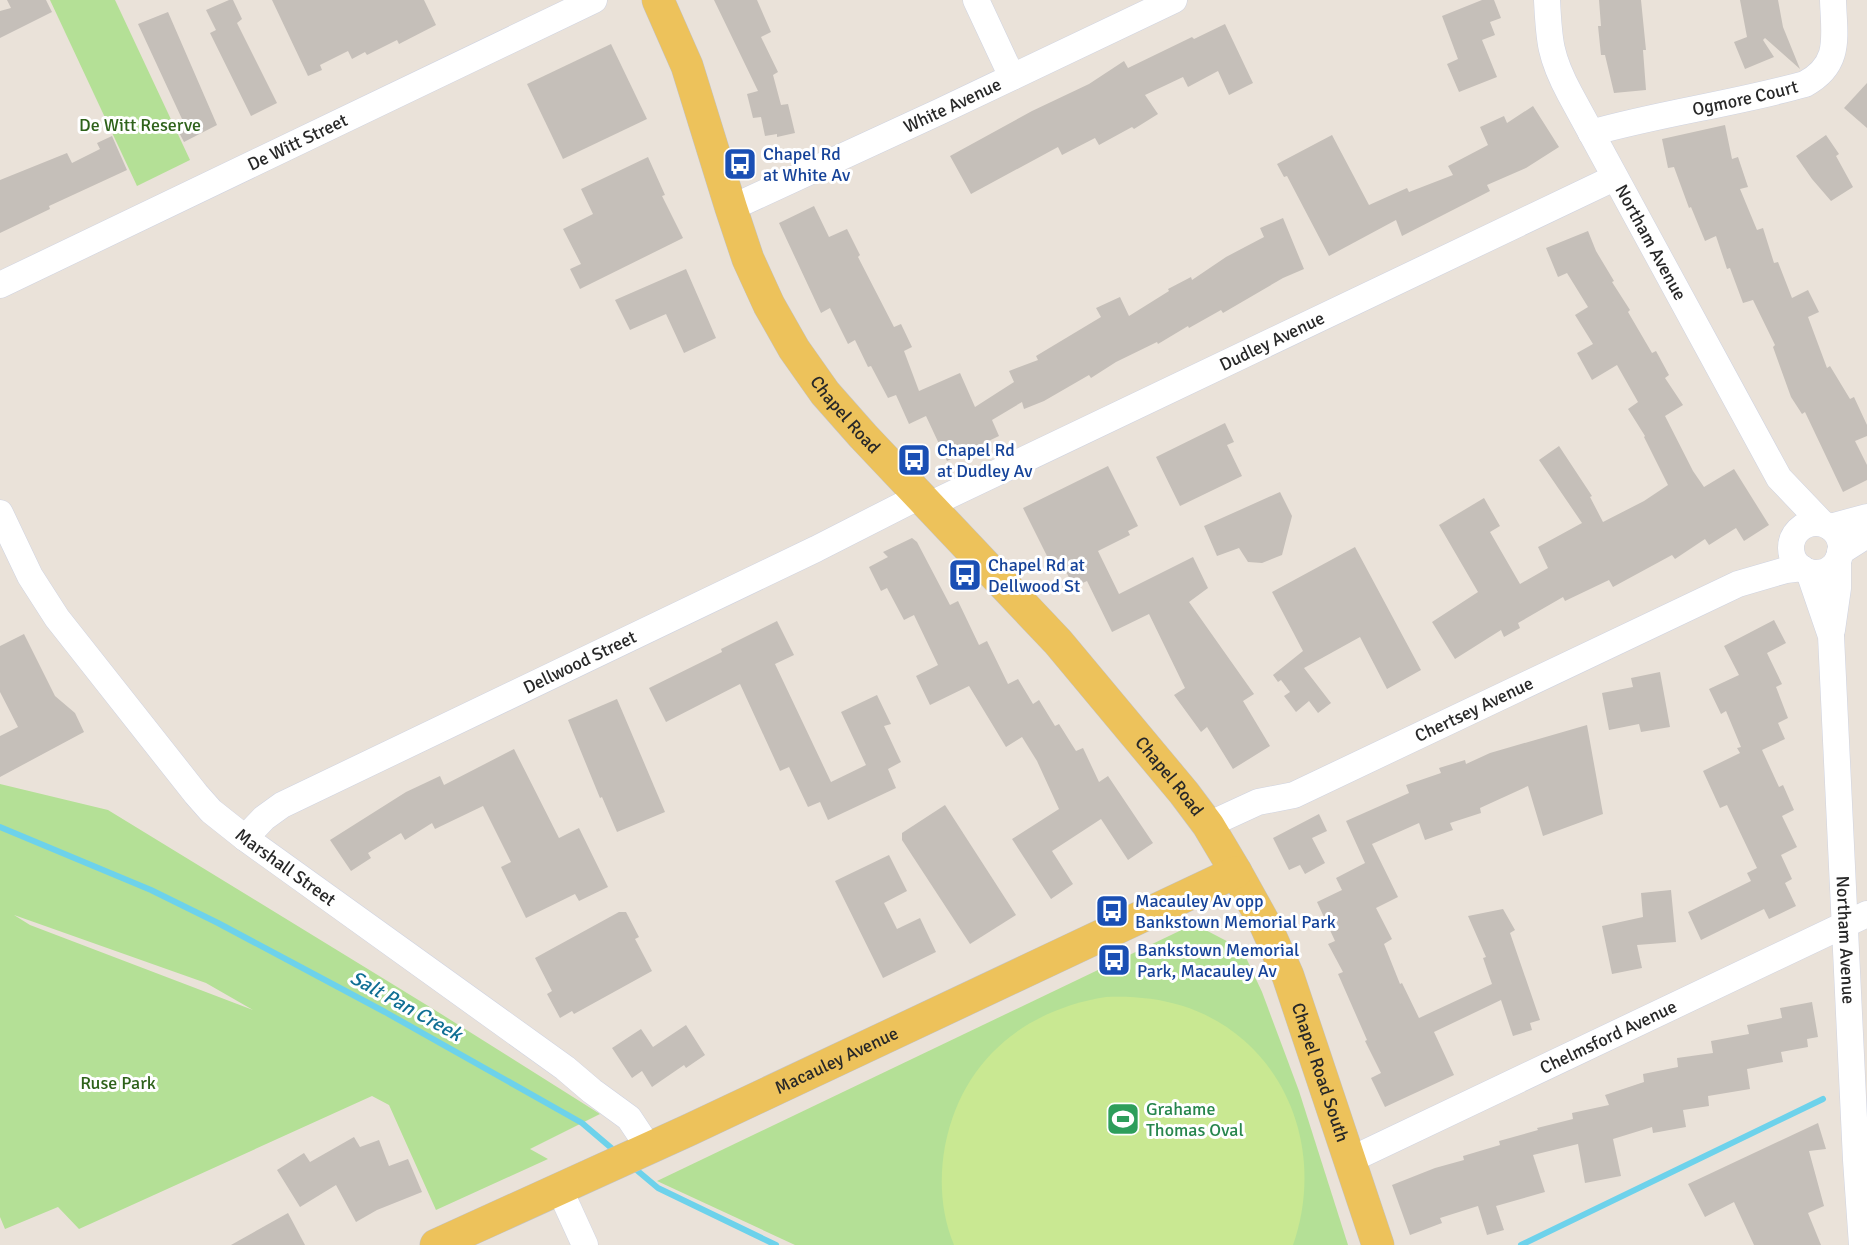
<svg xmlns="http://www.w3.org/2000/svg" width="1867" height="1245" font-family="Signika,sans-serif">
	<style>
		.green { fill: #b4e096; fill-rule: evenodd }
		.pitch { fill: #c9e892 }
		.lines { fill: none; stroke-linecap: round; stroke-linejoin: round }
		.stream { stroke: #6dd2eb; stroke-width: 6 }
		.building { fill: #c5bfb9 }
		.minor-casing { stroke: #cfd3e1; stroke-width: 27 }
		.major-casing { stroke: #c3c3c3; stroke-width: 33 }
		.minor { stroke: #fff; stroke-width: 26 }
		.major { stroke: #edc25b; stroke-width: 32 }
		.labels { text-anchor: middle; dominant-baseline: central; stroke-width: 6; stroke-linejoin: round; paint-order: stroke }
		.street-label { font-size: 18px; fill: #282828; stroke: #fff }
		.park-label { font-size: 18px; fill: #2e621a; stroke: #fff }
		.transit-label { font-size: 18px; fill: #164399; stroke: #fff; text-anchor: start }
		.leisure-label { font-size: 18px; fill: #27864d; stroke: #fff; text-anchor: start }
		.water-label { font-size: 20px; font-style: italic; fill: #106f94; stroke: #fff }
	</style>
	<rect width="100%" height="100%" fill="#eae2d9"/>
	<!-- green -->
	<g class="green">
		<path d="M50 0H115L190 160 137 186Z"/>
		<path d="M0 784 108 810 438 1012 600 1114 530 1149 548 1159 436 1210 389 1105 372 1096 79 1229 58 1207 5 1229 0 1217ZM14 915 206 983 253 1010 30 925Z"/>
		<path d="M1194 924 1242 949 1262 992 1299 1091 1348 1245H795L657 1181Z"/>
	</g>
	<!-- pitch -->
	<path class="pitch" d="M1106 997C1132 996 1157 998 1183 1006 1284 1039 1327 1148 1293 1245H954C941 1214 939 1179 945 1146 961 1062 1023 1010 1106 997Z"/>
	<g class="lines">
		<!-- stream -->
		<g class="stream">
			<path d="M0 827 151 890 218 923 385 1012 582 1123 616 1152"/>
			<path d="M633 1167 658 1188 776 1245"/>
			<path d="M1521 1245 1823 1099"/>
		</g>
	</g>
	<!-- building -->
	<g class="building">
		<path d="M7 0H46L52 12 0 38V11L11 8Z"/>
		<path d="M229 0H233L242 19 237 23 277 103 251 116 210 33 216 30 206 10Z"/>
		<path d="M272 0H424L436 25 399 44 397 40 367 55 365 52 352 59 348 51 320 65 322 70 308 76Z"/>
		<path d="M714 0H757L771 32 761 37 778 72 773 75 781 105 788 104 795 133 777 137V134L765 136 761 117 753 118 747 94 758 91Z"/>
		<path d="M1482 0H1494L1501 18 1490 22 1495 35 1482 40 1497 77 1459 92 1447 64 1458 59 1442 16Z"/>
		<path d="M1599 0H1641L1646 50H1643L1646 90 1614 93 1605 55H1601L1598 26H1601Z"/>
		<path d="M1740 0H1778L1783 27 1800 69 1765 38 1763 40 1774 57 1745 69 1734 42 1747 37Z"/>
		<path d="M168 12 217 125 184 142 174 123 182 119 138 24Z"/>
		<path d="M1225 24 1253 83 1229 95 1218 71 1188 87 1183 77 1145 95 1158 114 1134 129 1132 127 1099 145 1095 138 1062 155 1058 147 971 194 950 156 1032 111 1089 84 1124 61 1128 68 1192 37 1194 39Z"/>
		<path d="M611 44 647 119 563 159 527 84Z"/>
		<path d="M1867 83V128L1844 108Z"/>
		<path d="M1533 106 1559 147 1526 168 1487 185 1490 191 1402 236 1396 220 1329 256 1287 176 1284 177 1277 164 1332 135 1369 205 1407 188 1409 192 1453 175 1448 166 1488 145 1480 127 1504 116 1507 123Z"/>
		<path d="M1725 125 1732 159 1738 157 1748 187 1740 189 1757 230 1763 228 1774 263 1778 262 1792 298 1808 290 1819 312 1808 317 1827 368 1830 366 1850 399 1854 397 1867 425V436L1855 441 1867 465V480L1843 492 1805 412 1802 414 1791 397 1773 347 1775 345 1753 300 1743 303 1730 268 1727 269 1716 236 1705 241 1691 207 1689 208 1674 167 1668 168 1662 139Z"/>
		<path d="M1826 135 1839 154 1836 156 1853 187 1831 201 1812 179 1796 156Z"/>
		<path d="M112 136 127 170 49 206 50 209 0 233V180L67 153 72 163 100 149 97 143Z"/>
		<path d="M648 157 665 195 662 196 683 238 580 289 570 269 581 264 563 229 593 214 581 189Z"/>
		<path d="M814 206 829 237 847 229 860 255 858 257 894 327 901 324 912 347 904 351 919 391 960 373 975 407 1014 382 1009 371 1038 360 1036 356 1101 317 1096 308 1120 297 1129 316 1169 291 1168 289 1191 277 1192 280 1226 257 1264 237 1260 228 1283 218 1304 269 1283 278 1223 313 1221 310 1189 328 1188 326 1158 344 1157 342 1116 362 1091 378 1089 375 1044 401 1024 409 1022 402 992 420 999 436 947 461 926 416 909 424 896 395 888 398 871 366 868 367 855 340 848 344 830 308 821 313 779 223Z"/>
		<path d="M1588 231 1596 251 1614 281 1612 282 1630 310 1628 312 1652 353 1656 351 1669 375 1665 378 1683 405 1665 416 1693 471 1704 487 1734 469 1769 525 1744 541 1736 528 1709 545 1705 539 1675 559 1672 555 1613 587 1609 580 1565 601 1563 597 1518 623 1520 628 1504 637 1501 630 1455 659 1432 622 1478 592 1439 525 1484 498 1500 526 1490 532 1520 584 1548 568 1538 547 1582 523 1539 460 1559 446 1592 496 1590 497 1603 522 1644 501 1668 485 1644 437 1645 436 1628 409 1638 402 1617 365 1592 380 1577 353 1593 344 1575 315 1588 307 1567 273 1558 277 1546 248Z"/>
		<path d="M686 269 716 338 684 353 666 314 630 330 615 300Z"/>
		<path d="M1225 423 1234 442 1227 445 1242 476 1180 506 1156 457Z"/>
		<path d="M1108 466 1138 526 1128 531 1130 535 1098 551 1119 594 1193 557 1208 588 1189 602 1254 694 1243 701 1270 746 1233 769 1207 727 1201 732 1174 695 1185 688 1149 614 1112 632 1087 581 1074 587 1060 560 1051 564 1023 508Z"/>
		<path d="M1280 492 1292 516 1282 555 1262 563 1248 562 1239 548 1217 556 1204 526Z"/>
		<path d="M912 538 917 542 950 605 958 601 979 645 987 641 1008 684 1018 679 1033 704 1039 700 1055 726 1059 724 1076 751 1083 748 1099 782 1108 776 1153 843 1128 860 1101 819 1052 851 1073 884 1051 899 1012 839 1059 809 1037 761 1022 737 1006 747 969 686 930 705 916 676 938 665 914 615 904 620 887 588 881 591 869 567 888 557 883 552Z"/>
		<path d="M1355 547 1421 670 1387 689 1360 637 1304 668 1331 703 1318 713 1309 701 1296 712 1284 696 1290 692 1281 680 1278 682 1273 675 1303 651 1272 592Z"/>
		<path d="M1774 620 1786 643 1767 653 1782 684 1776 687 1788 718 1778 723 1785 739 1762 750 1779 787 1783 785 1794 810 1782 816 1797 847 1781 855 1792 879 1785 883 1796 906 1769 919 1764 909 1701 940 1688 912 1751 881 1747 873 1757 868 1727 805 1720 808 1703 771 1740 753 1737 748 1741 747 1726 711 1721 714 1709 689 1739 675 1724 646Z"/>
		<path d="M777 621 794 655 775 664 831 782 866 765 841 712 877 695 891 724 884 726 901 762 888 769 896 788 828 820 820 802 808 807 789 767 780 771 740 684 666 722 649 688 722 652 721 649Z"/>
		<path d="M24 634 55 696 75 713 84 732 0 777V736L18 727 0 692V646Z"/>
		<path d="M1660 672 1670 727 1641 732 1639 724 1609 730 1602 693 1633 687 1631 678Z"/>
		<path d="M617 699 665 812 617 832 602 797 600 798 568 720Z"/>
		<path d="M1587 725 1603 814 1543 836 1528 786 1480 808 1481 813 1450 823 1453 830 1425 840 1419 823 1372 844 1398 897 1376 908 1392 939 1384 944 1400 984 1402 983 1419 1018 1492 984 1483 958 1486 957 1468 916 1503 909 1515 930 1510 933 1540 1020 1530 1023 1532 1030 1513 1036 1501 1000 1434 1032 1454 1075 1385 1107 1371 1078 1381 1073 1365 1041 1367 1040 1338 974 1343 972 1328 944 1335 941 1317 902 1342 890 1336 878 1365 863 1346 821 1409 793 1406 785 1441 773 1439 768 1465 760 1466 764 1490 753Z"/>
		<path d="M514 749 559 838 579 828 608 887 579 901 575 894 526 918 501 867 511 862 483 806 435 829 432 823 405 840 401 833 368 853 371 858 351 871 330 840 406 792 440 776 444 785Z"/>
		<path d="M945 805 1016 915 970 944 902 840V833Z"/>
		<path d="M1319 814 1327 831 1312 838 1325 863 1305 874 1300 865 1289 870 1273 838Z"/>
		<path d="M889 855 907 891 884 903 897 929 920 918 936 952 883 978 835 881Z"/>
		<path d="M1671 890 1676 942 1637 945 1642 968 1612 974 1602 926 1643 917 1641 893Z"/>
		<path d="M619 912H626L639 937 635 939 652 971 574 1014 572 1011 560 1018 547 994 552 991 535 958Z"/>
		<path d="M1812 1002 1818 1037 1807 1039 1808 1047 1781 1052 1783 1062 1747 1069 1750 1089 1708 1096 1709 1106 1683 1110 1686 1127 1653 1133 1652 1127 1613 1139 1621 1176 1585 1183 1578 1144 1533 1155 1545 1192 1496 1206 1504 1230 1487 1235 1478 1206 1440 1218 1442 1223 1410 1235 1392 1185 1435 1168 1464 1160 1463 1156 1500 1145 1499 1141 1538 1130 1537 1128 1573 1119 1572 1113 1609 1105 1605 1095 1644 1082 1643 1074 1678 1067 1677 1058 1713 1053 1711 1041 1749 1034 1747 1025 1782 1018 1780 1008Z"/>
		<path d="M686 1025 705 1055 686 1068 684 1065 652 1087 642 1071 632 1078 612 1048 641 1029 653 1047Z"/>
		<path d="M1818 1123 1826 1149 1809 1151 1824 1206 1808 1213 1821 1245H1754L1734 1202 1705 1217 1688 1184Z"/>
		<path d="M354 1137 360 1147 379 1140 389 1166 408 1159 422 1192 377 1210 356 1222 336 1185 300 1207 277 1170 304 1153 310 1162Z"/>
		<path d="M288 1213 305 1245H231Z"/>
	</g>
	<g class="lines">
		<!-- minor casing -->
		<g class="minor-casing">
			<g id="minor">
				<path d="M976 0 1012 77"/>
				<path id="s1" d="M1547 0C1549 41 1550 57 1570 94L1779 478 1822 523"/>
				<path id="s2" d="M1591 133C1661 113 1734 104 1805 84 1842 64 1834 36 1833 0"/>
				<path id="s3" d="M731 208 941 111 1174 0"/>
				<path id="s4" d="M0 285 594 0"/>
				<path id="s5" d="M929 505 1614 178"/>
				<path id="s6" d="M0 513 30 576 57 618 196 794 211 811 245 838 565 1068 592 1091 629 1118 649 1148"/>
				<circle cx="1816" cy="548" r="25"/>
				<path d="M1830 527 1867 517"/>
				<path d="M1840 552 1867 535"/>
				<path id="s7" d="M1809 572 1831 636 1856 1160 1862 1245"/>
				<path d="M1832 630 1838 588V559"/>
				<path id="s8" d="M1208 825 1258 802 1294 795 1738 584 1786 570 1802 568"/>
				<path id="s9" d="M245 838 264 818 282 805 816 549 920 496"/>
				<path id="s10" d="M1350 1160 1867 914"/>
				<path d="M559 1188 585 1245"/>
			</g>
		</g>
		<!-- major casing -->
		<g class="major-casing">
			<g id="major">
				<path id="s11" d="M658 0 687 66 731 208 748 259 769 305 794 349 825 393 863 436 1058 642 1184 793 1208 825 1236 872 1266 926 1288 976 1378 1245"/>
				<path id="s12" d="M436 1245 689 1130 1236 872"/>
			</g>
		</g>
		<!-- minor -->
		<use href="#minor" class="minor"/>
		<!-- major -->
		<use href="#major" class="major"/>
	</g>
	<!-- icons -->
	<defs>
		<g id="bus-square" transform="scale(1.725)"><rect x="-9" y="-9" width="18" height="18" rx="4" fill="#1a4fb4" stroke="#fff"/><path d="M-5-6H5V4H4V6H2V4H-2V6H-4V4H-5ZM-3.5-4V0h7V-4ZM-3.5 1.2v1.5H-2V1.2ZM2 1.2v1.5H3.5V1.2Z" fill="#fff"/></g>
		<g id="stadium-square" transform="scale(1.725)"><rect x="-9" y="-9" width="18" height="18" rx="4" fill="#2e9e5b" stroke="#fff"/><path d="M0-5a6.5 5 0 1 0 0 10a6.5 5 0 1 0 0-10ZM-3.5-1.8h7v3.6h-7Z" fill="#fff"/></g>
	</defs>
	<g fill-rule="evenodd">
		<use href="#bus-square" x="740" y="164"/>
		<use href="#bus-square" x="914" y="460"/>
		<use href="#bus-square" x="965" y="575"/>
		<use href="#bus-square" x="1112" y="911"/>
		<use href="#bus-square" x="1114" y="960"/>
		<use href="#stadium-square" x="1123" y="1119"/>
	</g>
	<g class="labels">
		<!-- street labels -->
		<g class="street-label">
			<text stroke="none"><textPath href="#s2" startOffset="158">Ogmore Court</textPath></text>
			<text stroke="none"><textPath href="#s3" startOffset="244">White Avenue</textPath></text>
			<text stroke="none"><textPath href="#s4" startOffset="330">De Witt Street</textPath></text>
			<text stroke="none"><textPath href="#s1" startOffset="267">Northam Avenue</textPath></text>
			<text stroke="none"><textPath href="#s5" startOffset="380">Dudley Avenue</textPath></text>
			<text stroke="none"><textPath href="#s11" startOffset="459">Chapel Road</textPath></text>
			<text stroke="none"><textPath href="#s9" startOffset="380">Dellwood Street</textPath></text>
			<text stroke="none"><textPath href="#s8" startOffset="291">Chertsey Avenue</textPath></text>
			<text stroke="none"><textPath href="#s11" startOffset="945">Chapel Road</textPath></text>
			<text stroke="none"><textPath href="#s6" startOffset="460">Marshall Street</textPath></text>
			<text stroke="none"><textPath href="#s7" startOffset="372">Northam Avenue</textPath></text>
			<text stroke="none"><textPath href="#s10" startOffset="286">Chelmsford Avenue</textPath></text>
			<text stroke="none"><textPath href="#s12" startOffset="441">Macauley Avenue</textPath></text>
			<text stroke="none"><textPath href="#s11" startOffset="1280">Chapel Road South</textPath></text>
		</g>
		<!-- park labels -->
		<g class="park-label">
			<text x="140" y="125">De Witt Reserve</text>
			<text x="118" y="1083">Ruse Park</text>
		</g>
		<!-- transit labels -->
		<g class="transit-label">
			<text x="763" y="154">Chapel Rd<tspan x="763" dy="21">at White Av</tspan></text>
			<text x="937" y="450">Chapel Rd<tspan x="937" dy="21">at Dudley Av</tspan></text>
			<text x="988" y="565">Chapel Rd at<tspan x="988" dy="21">Dellwood St</tspan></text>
			<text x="1135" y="901">Macauley Av opp<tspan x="1135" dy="21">Bankstown Memorial Park</tspan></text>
			<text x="1137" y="950">Bankstown Memorial<tspan x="1137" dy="21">Park, Macauley Av</tspan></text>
		</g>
		<!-- leisure labels -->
		<g class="leisure-label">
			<text x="1146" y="1109">Grahame<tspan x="1146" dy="21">Thomas Oval</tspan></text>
		</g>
		<!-- water labels -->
		<g class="water-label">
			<text transform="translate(406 1006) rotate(29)">Salt Pan Creek</text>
		</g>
	</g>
</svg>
